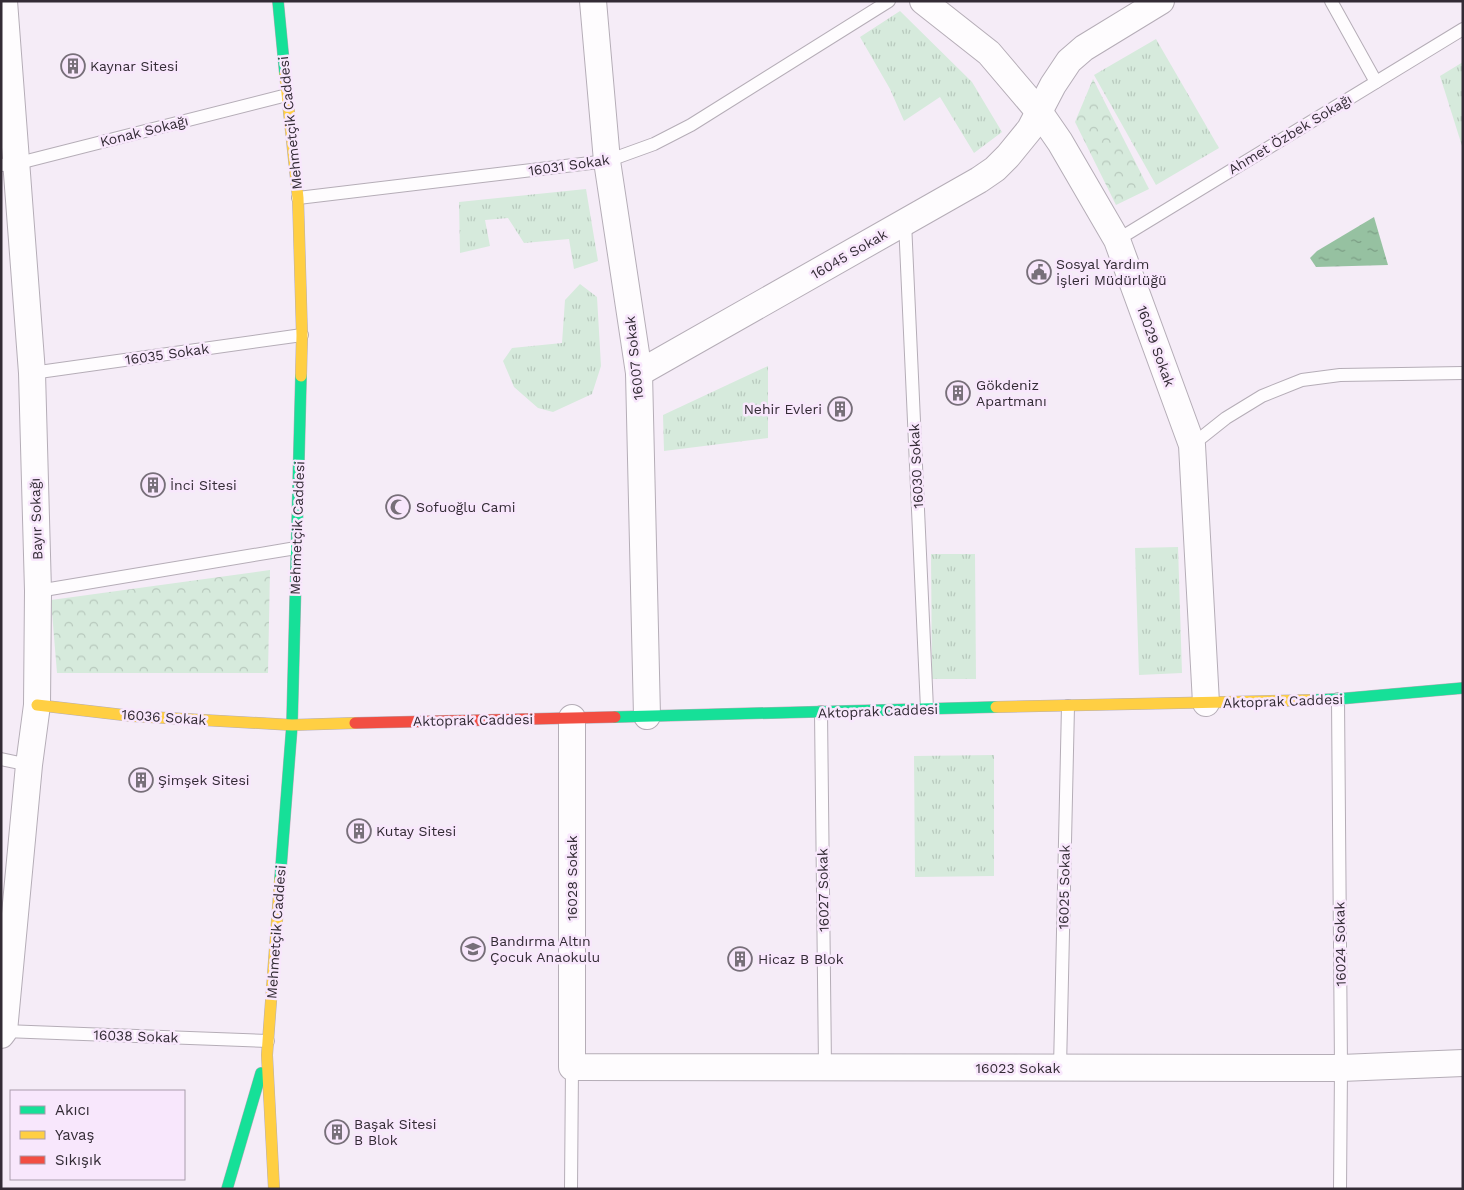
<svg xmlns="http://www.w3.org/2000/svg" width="1464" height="1190" font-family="'Work Sans',sans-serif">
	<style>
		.grass { fill: url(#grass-tufts) }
		.park { fill: url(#park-crowns) }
		.water { fill: url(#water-ripples) }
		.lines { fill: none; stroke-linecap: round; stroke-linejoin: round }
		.lane-casing { stroke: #b5adb7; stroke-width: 14 }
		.street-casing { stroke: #b5adb7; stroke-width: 28 }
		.fast-casing { stroke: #b5adb7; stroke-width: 12 }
		.slow-casing { stroke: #b5adb7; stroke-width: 12 }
		.jam-casing { stroke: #b5adb7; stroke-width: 12 }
		.lane { stroke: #fefcfe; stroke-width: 12 }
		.street { stroke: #fefcfe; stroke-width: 26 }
		.fast { stroke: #16e098; stroke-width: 11 }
		.slow { stroke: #ffcf43; stroke-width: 11 }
		.jam { stroke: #f24e42; stroke-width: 11 }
		.labels { text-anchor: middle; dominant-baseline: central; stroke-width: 5; stroke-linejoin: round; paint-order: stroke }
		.poi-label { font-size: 14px; fill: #332b35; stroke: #f8e7fc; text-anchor: start }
		.street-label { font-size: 14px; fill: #332b35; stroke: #f8e7fc }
	</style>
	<defs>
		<pattern id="grass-tufts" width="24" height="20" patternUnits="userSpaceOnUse" patternTransform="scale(1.25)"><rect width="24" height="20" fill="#d6eadc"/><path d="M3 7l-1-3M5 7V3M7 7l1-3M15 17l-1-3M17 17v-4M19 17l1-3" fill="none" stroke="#b8c9bd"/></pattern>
		<pattern id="park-crowns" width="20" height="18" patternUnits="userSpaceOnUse" patternTransform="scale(1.25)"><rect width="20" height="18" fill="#d6eadc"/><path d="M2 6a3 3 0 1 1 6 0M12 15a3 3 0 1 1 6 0" fill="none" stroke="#b8c9bd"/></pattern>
		<pattern id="water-ripples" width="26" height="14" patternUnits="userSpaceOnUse" patternTransform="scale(1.25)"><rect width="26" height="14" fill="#96c1a1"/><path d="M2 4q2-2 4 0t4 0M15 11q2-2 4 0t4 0" fill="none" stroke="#7b9d84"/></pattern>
	</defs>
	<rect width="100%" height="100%" fill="#f5ecf7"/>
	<!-- grass -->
	<g class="grass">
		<path d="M900 11 972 82 1002 132 974 153 940 97 904 121 890 89 860 37Z"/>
		<path d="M1156 39 1219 148 1156 185 1094 75Z"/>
		<path d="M1463 62V149L1440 76Z"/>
		<path d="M586 189 598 261 574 269 569 239 524 243 508 218 485 220 490 246 460 253 459 202Z"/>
		<path d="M580 284 597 297 601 366 592 394 553 412 538 408 514 387 503 361 512 348 562 343 565 300Z"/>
		<path d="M768 366V438L664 451 663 415Z"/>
		<path d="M1178 547 1182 673 1139 675 1135 548Z"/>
		<path d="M931 554H975L976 679H932Z"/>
		<path d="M994 755V876L915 877 914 756Z"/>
	</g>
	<!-- park -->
	<g class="park">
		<path d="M1093 79 1149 189 1116 205 1075 122Z"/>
		<path d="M270 570 268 673H57L51 600Z"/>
	</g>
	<!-- water -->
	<path class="water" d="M1374 217 1388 265 1316 267 1310 258 1317 251Z"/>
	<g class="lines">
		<!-- lane casing -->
		<g class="lane-casing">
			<g id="lane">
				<path d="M1331 1 1376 82"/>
				<path d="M1 165 15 164 287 95"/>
				<path d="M298 198 607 161 654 144 691 125 889 1"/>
				<path d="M905 222 927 709"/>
				<path d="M1117 240 1463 29"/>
				<path d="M32 373 302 335"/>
				<path d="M1192 445 1226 418 1262 396 1302 380 1340 375 1463 373"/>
				<path d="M38 591 296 548"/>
				<path d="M1338 699 1341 1068 1340 1189"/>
				<path d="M821 712 825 1067"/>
				<path d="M1 759 29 765"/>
				<path d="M4 1031 268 1041"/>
				<path d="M1060 1068 1068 706"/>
				<path d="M571 1189 572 1067"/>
			</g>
		</g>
		<!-- street casing -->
		<g class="street-casing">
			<g id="street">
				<path d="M593 1 607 161 639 373 647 716"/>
				<path d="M923 1 989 53 1040 113 1060 142 1117 240 1192 445 1206 703"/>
				<path d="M639 373 905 222 979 180 995 169 1008 156 1030 129 1053 85 1069 61 1084 48 1161 1"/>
				<path d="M572 718V1067L1341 1068 1463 1063"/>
				<path d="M1 1035 4 1031 29 765 37 705 38 591 32 373 4 1"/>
			</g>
		</g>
		<!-- fast casing -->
		<g class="fast-casing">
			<g id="fast">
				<path d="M278 1 285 74"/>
				<path d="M1312 700 1338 699 1463 688"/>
				<path d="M615 717 996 707"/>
				<path d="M280 880 292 725 301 376"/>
				<path d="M227 1189 261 1073"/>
			</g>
		</g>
		<!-- slow casing -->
		<g class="slow-casing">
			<g id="slow">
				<path d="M285 74 298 198 302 335 301 376"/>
				<path d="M37 705 132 716 292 725 355 723"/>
				<path d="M996 707 1312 700"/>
				<path d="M274 1189 267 1055 280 880"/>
			</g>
		</g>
		<!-- jam casing -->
		<g class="jam-casing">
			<path id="jam" d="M355 723 615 717"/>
		</g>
		<!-- lane -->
		<use href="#lane" class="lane"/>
		<!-- street -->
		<use href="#street" class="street"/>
		<!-- fast -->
		<use href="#fast" class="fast"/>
		<!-- slow -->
		<use href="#slow" class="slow"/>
		<!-- jam -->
		<use href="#jam" class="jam"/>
	</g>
	<!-- icons -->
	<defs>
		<g id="building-ring" transform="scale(1.25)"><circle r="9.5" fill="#f8e7fc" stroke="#776f79" stroke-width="1.5"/><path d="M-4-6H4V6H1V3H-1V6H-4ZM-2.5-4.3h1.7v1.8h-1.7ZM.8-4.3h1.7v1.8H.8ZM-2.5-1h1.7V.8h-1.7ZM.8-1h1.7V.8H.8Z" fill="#776f79"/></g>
		<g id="civic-ring" transform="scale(1.25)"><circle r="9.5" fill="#f8e7fc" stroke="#776f79" stroke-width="1.5"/><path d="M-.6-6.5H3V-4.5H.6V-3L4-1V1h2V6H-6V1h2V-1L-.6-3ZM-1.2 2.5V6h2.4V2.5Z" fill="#776f79"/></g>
		<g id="mosque-ring" transform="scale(1.25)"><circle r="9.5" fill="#f8e7fc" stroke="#776f79" stroke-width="1.5"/><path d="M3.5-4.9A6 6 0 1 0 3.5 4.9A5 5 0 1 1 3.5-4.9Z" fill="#776f79"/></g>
		<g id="school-ring" transform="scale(1.25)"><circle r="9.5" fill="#f8e7fc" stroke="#776f79" stroke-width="1.5"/><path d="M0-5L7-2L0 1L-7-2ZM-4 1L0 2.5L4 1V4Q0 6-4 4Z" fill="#776f79"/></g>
	</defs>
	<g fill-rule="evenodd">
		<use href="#building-ring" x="73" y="66"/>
		<use href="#civic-ring" x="1039" y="272"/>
		<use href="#building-ring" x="958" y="393"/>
		<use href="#building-ring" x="840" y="409"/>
		<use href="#building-ring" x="153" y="485"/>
		<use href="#mosque-ring" x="398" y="507"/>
		<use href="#building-ring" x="141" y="780"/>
		<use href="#building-ring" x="359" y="831"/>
		<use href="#school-ring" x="473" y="949"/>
		<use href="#building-ring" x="740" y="959"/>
		<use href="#building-ring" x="337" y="1132"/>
	</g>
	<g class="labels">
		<!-- poi labels -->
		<g class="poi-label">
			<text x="90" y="66">Kaynar Sitesi</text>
			<text x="1056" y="264">Sosyal Yardım<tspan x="1056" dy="16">İşleri Müdürlüğü</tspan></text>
			<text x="976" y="385">Gökdeniz<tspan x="976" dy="16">Apartmanı</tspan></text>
			<text x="822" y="409" text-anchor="end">Nehir Evleri</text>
			<text x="170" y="485">İnci Sitesi</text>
			<text x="416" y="507">Sofuoğlu Cami</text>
			<text x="158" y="780">Şimşek Sitesi</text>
			<text x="376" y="831">Kutay Sitesi</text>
			<text x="490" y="941">Bandırma Altın<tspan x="490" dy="16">Çocuk Anaokulu</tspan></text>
			<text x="758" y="959">Hicaz B Blok</text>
			<text x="354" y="1124">Başak Sitesi<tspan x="354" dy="16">B Blok</tspan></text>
		</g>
		<!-- street labels -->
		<g class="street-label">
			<text transform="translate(290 123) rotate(-96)">Mehmetçik Caddesi</text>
			<text transform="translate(144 131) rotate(-14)">Konak Sokağı</text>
			<text transform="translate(1290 134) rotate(-31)">Ahmet Özbek Sokağı</text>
			<text transform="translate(569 165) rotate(-8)">16031 Sokak</text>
			<text transform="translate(849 254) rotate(-30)">16045 Sokak</text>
			<text transform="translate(1156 346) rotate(70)">16029 Sokak</text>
			<text transform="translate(167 354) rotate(-8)">16035 Sokak</text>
			<text transform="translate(634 358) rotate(-96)">16007 Sokak</text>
			<text transform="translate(916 466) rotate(-93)">16030 Sokak</text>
			<text transform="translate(36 519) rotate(-92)">Bayır Sokağı</text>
			<text transform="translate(297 528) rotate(-88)">Mehmetçik Caddesi</text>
			<text transform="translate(1283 701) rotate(-2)">Aktoprak Caddesi</text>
			<text transform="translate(878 711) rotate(-2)">Aktoprak Caddesi</text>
			<text transform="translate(164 717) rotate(4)">16036 Sokak</text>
			<text transform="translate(473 720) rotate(-1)">Aktoprak Caddesi</text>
			<text transform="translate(572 878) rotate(-90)">16028 Sokak</text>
			<text transform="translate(1064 887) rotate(-89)">16025 Sokak</text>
			<text transform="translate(823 890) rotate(-91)">16027 Sokak</text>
			<text transform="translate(276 932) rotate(-86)">Mehmetçik Caddesi</text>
			<text transform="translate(1340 944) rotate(-91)">16024 Sokak</text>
			<text transform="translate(136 1036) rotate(2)">16038 Sokak</text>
			<text x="1018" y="1068">16023 Sokak</text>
		</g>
	</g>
	<!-- border -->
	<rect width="1464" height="1190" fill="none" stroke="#332b35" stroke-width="5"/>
	<!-- legend -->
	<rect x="10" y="1090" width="175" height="90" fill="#f8e7fc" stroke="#a99cac"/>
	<rect x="20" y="1106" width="25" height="8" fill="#16e098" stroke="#a99cac"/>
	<text x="55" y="1115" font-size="15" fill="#332b35">Akıcı</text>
	<rect x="20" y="1131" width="25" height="8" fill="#ffcf43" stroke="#a99cac"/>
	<text x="55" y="1140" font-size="15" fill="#332b35">Yavaş</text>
	<rect x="20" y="1156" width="25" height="8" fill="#f24e42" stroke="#a99cac"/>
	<text x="55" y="1165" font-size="15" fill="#332b35">Sıkışık</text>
</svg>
